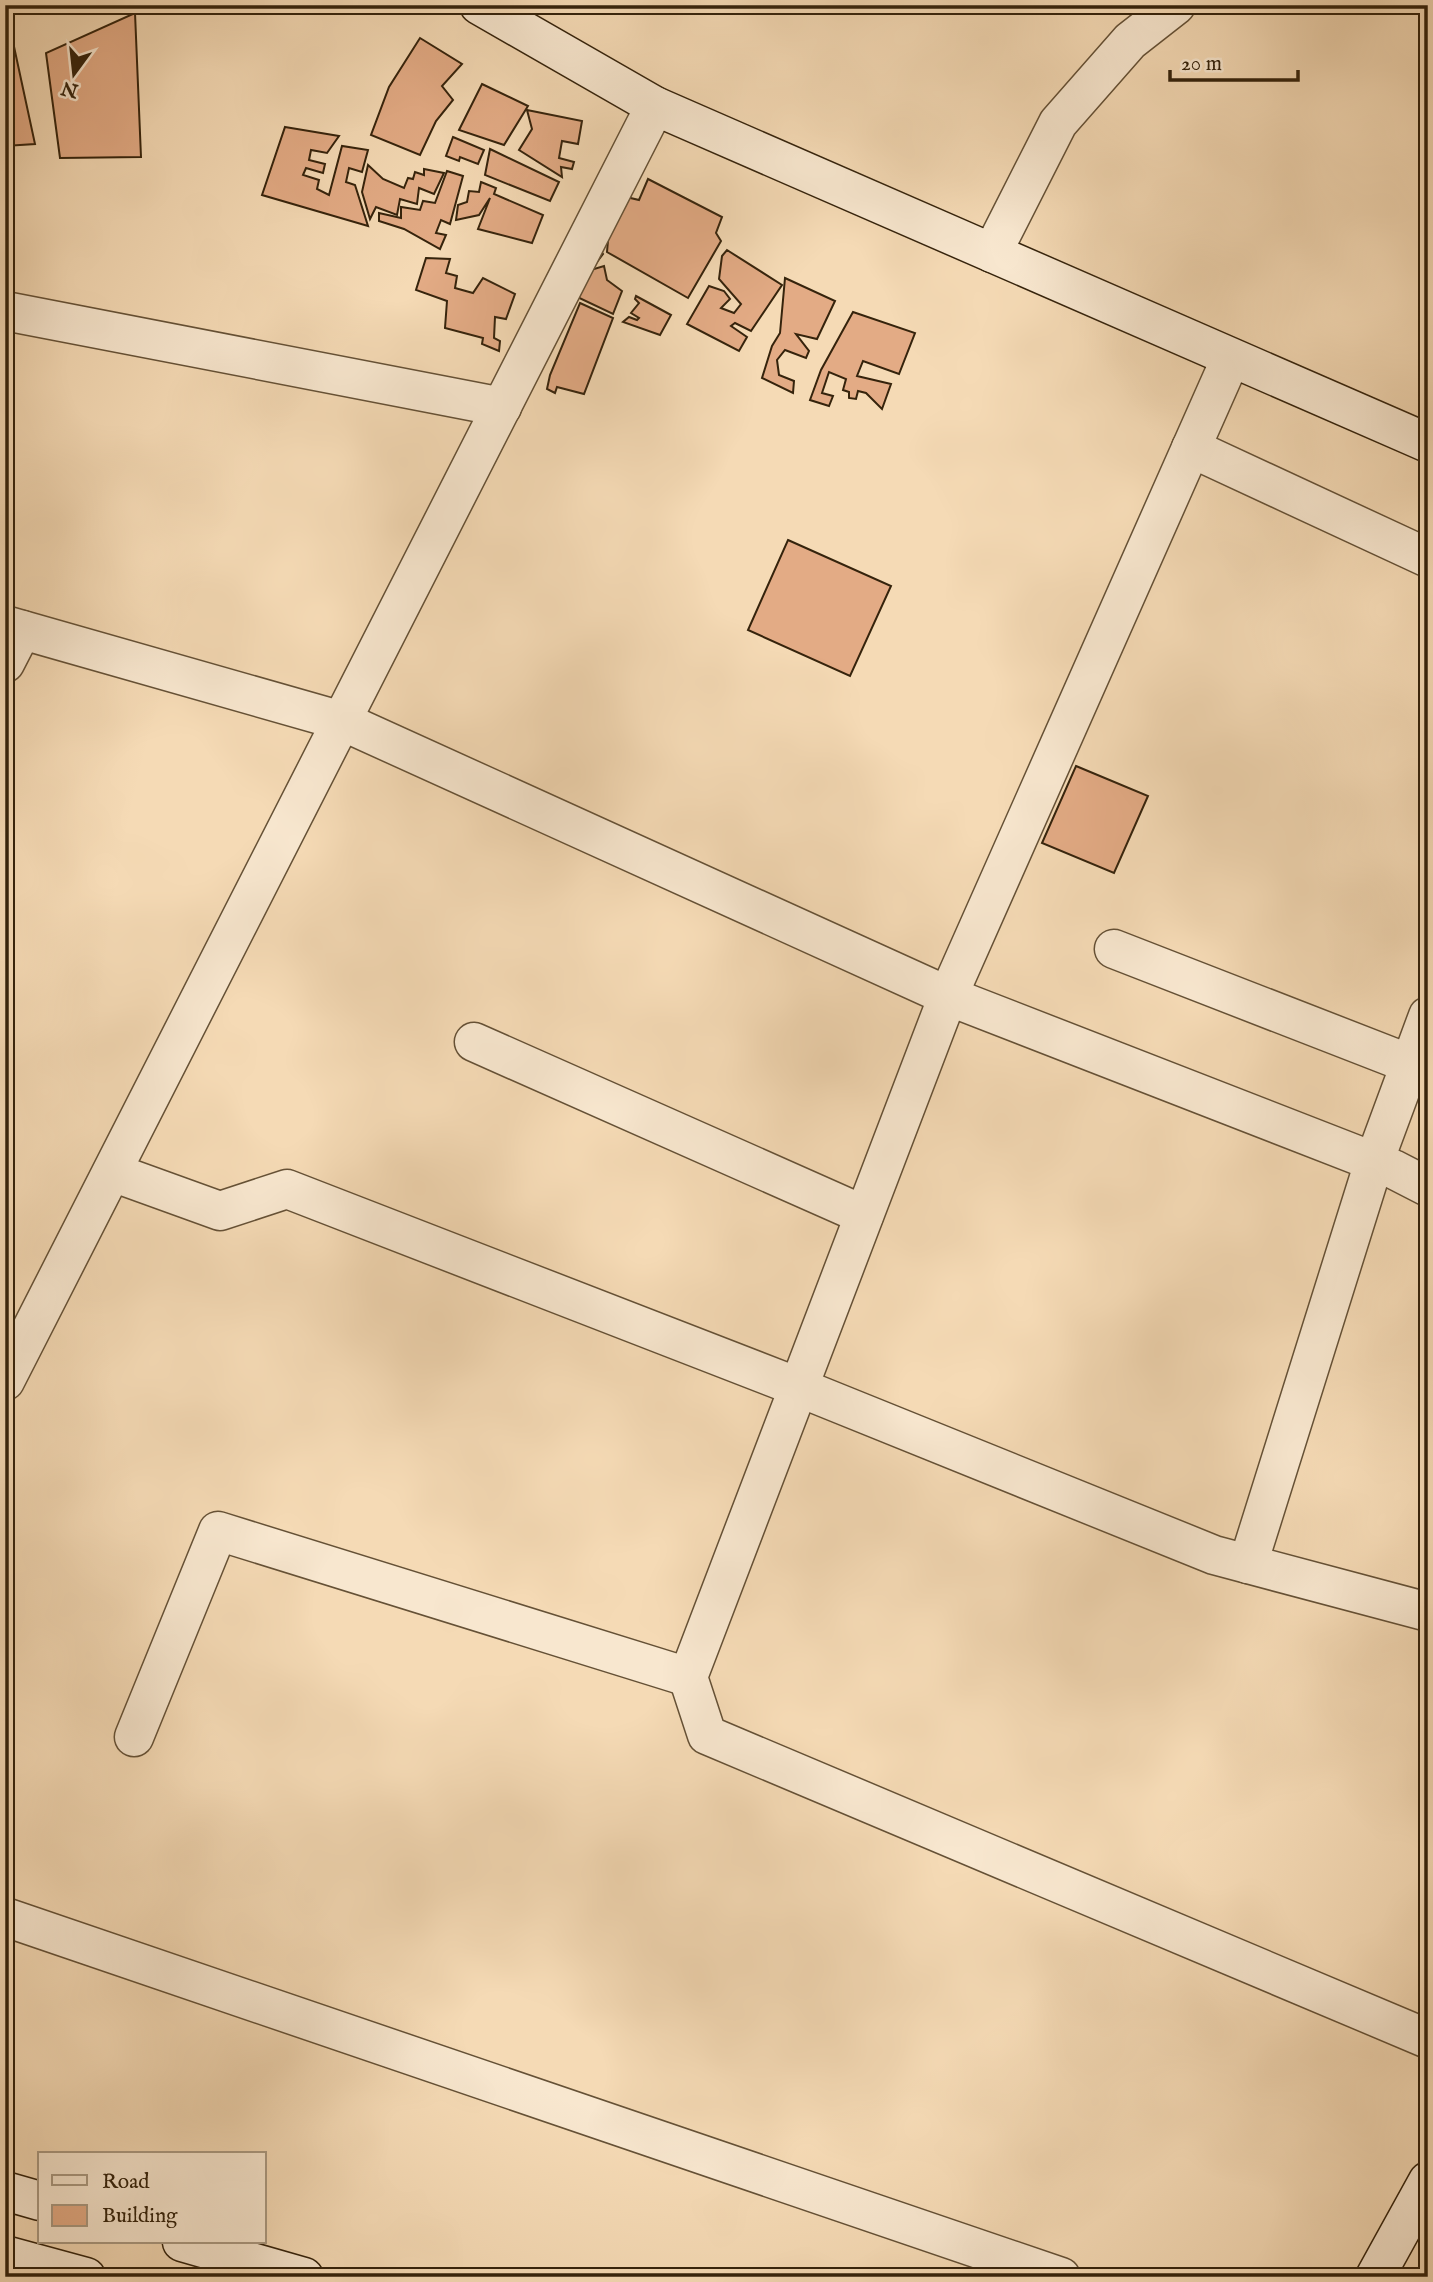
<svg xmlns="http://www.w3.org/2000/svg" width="1433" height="2282" font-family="'IM FELL English',serif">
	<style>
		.building { fill: #e3ab85; stroke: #35230c; stroke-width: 2 }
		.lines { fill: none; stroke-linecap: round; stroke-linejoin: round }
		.street-casing { stroke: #655136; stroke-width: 41 }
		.secondary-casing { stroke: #35230c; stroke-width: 41 }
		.street { stroke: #f8e7cf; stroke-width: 38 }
		.secondary { stroke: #f8e7cf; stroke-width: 38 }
	</style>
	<rect width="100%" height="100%" fill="#f5dab5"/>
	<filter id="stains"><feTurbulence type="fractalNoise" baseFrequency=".00286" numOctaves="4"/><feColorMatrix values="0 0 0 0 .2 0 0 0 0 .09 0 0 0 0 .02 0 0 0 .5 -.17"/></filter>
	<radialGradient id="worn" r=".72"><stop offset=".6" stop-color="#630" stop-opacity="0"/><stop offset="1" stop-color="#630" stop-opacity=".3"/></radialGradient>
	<!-- building -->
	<g class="building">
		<path d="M135 13 141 157 60 158 46 53Z"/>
		<path d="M420 38 462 64 442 86 453 100 436 121 420 155 371 135 389 87Z"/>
		<path d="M13 42 35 144 5 146V44Z"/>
		<path d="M482 84 528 106 504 145 459 130Z"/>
		<path d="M527 110 582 121 578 144 562 141 559 158 574 162 572 169 561 167 562 177 519 150 532 129Z"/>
		<path d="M285 127 339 136 327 153 311 150 309 160 325 164 323 173 306 168 303 175 319 180 317 189 329 195 342 146 368 150 362 172 349 168 346 182 355 185 368 226 262 195Z"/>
		<path d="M453 137 484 150 478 164 460 157 459 161 446 156Z"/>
		<path d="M490 149 559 182 550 201 485 175Z"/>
		<path d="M368 165 383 179 404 188 408 178 413 179 415 172 424 175V169L444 173 434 194 419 188 417 204 400 199 397 215 376 207 370 219 362 192Z"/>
		<path d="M447 171 463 176 450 224 441 220 436 233 446 235 440 249 404 229 379 221V213L401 218V207L420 210 423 201 435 203Z"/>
		<path d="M648 179 722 217 716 233 721 241 688 298 607 252 609 229 622 196 639 200Z"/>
		<path d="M481 182 496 188 494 194 543 215 532 243 478 229 490 198 479 215 456 220 458 205 467 202 469 191 479 192Z"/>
		<path d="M595 243 603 254 591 270 604 266 607 280 622 291 613 314 573 295Z"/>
		<path d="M727 250 782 285 751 331 735 323 731 326 747 337 739 351 687 324 709 286 724 291 730 299 721 308 734 313 741 304 719 279 722 256Z"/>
		<path d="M426 258 450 259 446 273 457 276 455 288 473 293 483 278 515 294 506 319 495 317 494 338 500 341 499 351 482 344 483 338 445 328 447 301 416 290Z"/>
		<path d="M785 278 835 301 817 339 796 334 809 351 806 358 785 350 777 360 779 375 794 381 793 393 762 378 772 346 780 333Z"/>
		<path d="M636 296 671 315 660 335 623 322 629 317 637 320 639 318 631 313 639 303 635 299Z"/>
		<path d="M580 303 613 318 584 394 557 387 555 393 547 389 550 375Z"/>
		<path d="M853 312 915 333 899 374 863 361 857 376 891 384 882 409 866 393 858 391 856 399 849 398V392L843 390 846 379 829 372 822 393 833 396 829 406 810 400 821 370Z"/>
		<path d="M788 540 891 586 850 676 748 630Z"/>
		<path d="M1076 766 1148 796 1114 873 1042 843Z"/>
	</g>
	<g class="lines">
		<!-- street casing -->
		<g class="street-casing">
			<g id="street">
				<path d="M992 253 1058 123 1130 41 1176 5"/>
				<path d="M5 311 502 407"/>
				<path d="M1231 358 948 996 688 1677 707 1735 1428 2039"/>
				<path d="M1191 448 1428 558"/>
				<path d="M5 625 342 721 948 996 1393 1169 1428 1187"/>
				<path d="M5 663 22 630"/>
				<path d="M1114 949 1410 1064"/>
				<path d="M474 1042 864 1215"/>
				<path d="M112 1172 220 1211 287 1189 798 1387 1214 1555 1428 1612"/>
				<path d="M5 1381 655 106"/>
				<path d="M1248 1564 1374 1162 1428 1016"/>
				<path d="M134 1737 218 1531 688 1677"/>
				<path d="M5 1917 1061 2277"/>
			</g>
		</g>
		<!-- secondary casing -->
		<g class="secondary-casing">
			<g id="secondary">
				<path d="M479 5 655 106 1428 443"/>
				<path d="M5 2191 40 2201"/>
				<path d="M182 2242 304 2277"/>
				<path d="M5 2255 86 2277"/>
				<path d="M1375 2277 1428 2181"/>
			</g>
		</g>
		<!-- street -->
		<use href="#street" class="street"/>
		<!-- secondary -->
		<use href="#secondary" class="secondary"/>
	</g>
	<!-- margin -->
	<rect width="1433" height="2282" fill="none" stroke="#f5dab5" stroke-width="28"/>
	<rect x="7" y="7" width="1419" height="2268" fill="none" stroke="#35230c" stroke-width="3.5"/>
	<rect x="14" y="14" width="1405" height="2254" fill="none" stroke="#35230c" stroke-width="2"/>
	<!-- legend -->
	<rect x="38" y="2152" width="228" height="91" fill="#f8e7cf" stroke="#aa9981" stroke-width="2"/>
	<rect x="52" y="2175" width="35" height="10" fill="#f8e7cf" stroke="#aa9981" stroke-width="2"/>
	<text x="102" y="2188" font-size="21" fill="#35230c">Road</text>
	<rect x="52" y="2205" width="35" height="21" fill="#e3ab85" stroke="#aa9981" stroke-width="2"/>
	<text x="102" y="2222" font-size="21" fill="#35230c">Building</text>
	<!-- north arrow -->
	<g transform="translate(74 74) rotate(195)" stroke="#f8e7cf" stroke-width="5" paint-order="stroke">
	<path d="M0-5L12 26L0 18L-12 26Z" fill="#35230c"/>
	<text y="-10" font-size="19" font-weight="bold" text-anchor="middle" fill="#35230c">N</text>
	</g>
	<!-- scale -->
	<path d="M1170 70v10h128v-10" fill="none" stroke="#35230c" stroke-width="3.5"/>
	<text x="1181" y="70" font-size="21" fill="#35230c" stroke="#f8e7cf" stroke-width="5" paint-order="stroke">20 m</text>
	<rect width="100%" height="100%" filter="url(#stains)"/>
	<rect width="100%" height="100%" fill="url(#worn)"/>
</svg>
